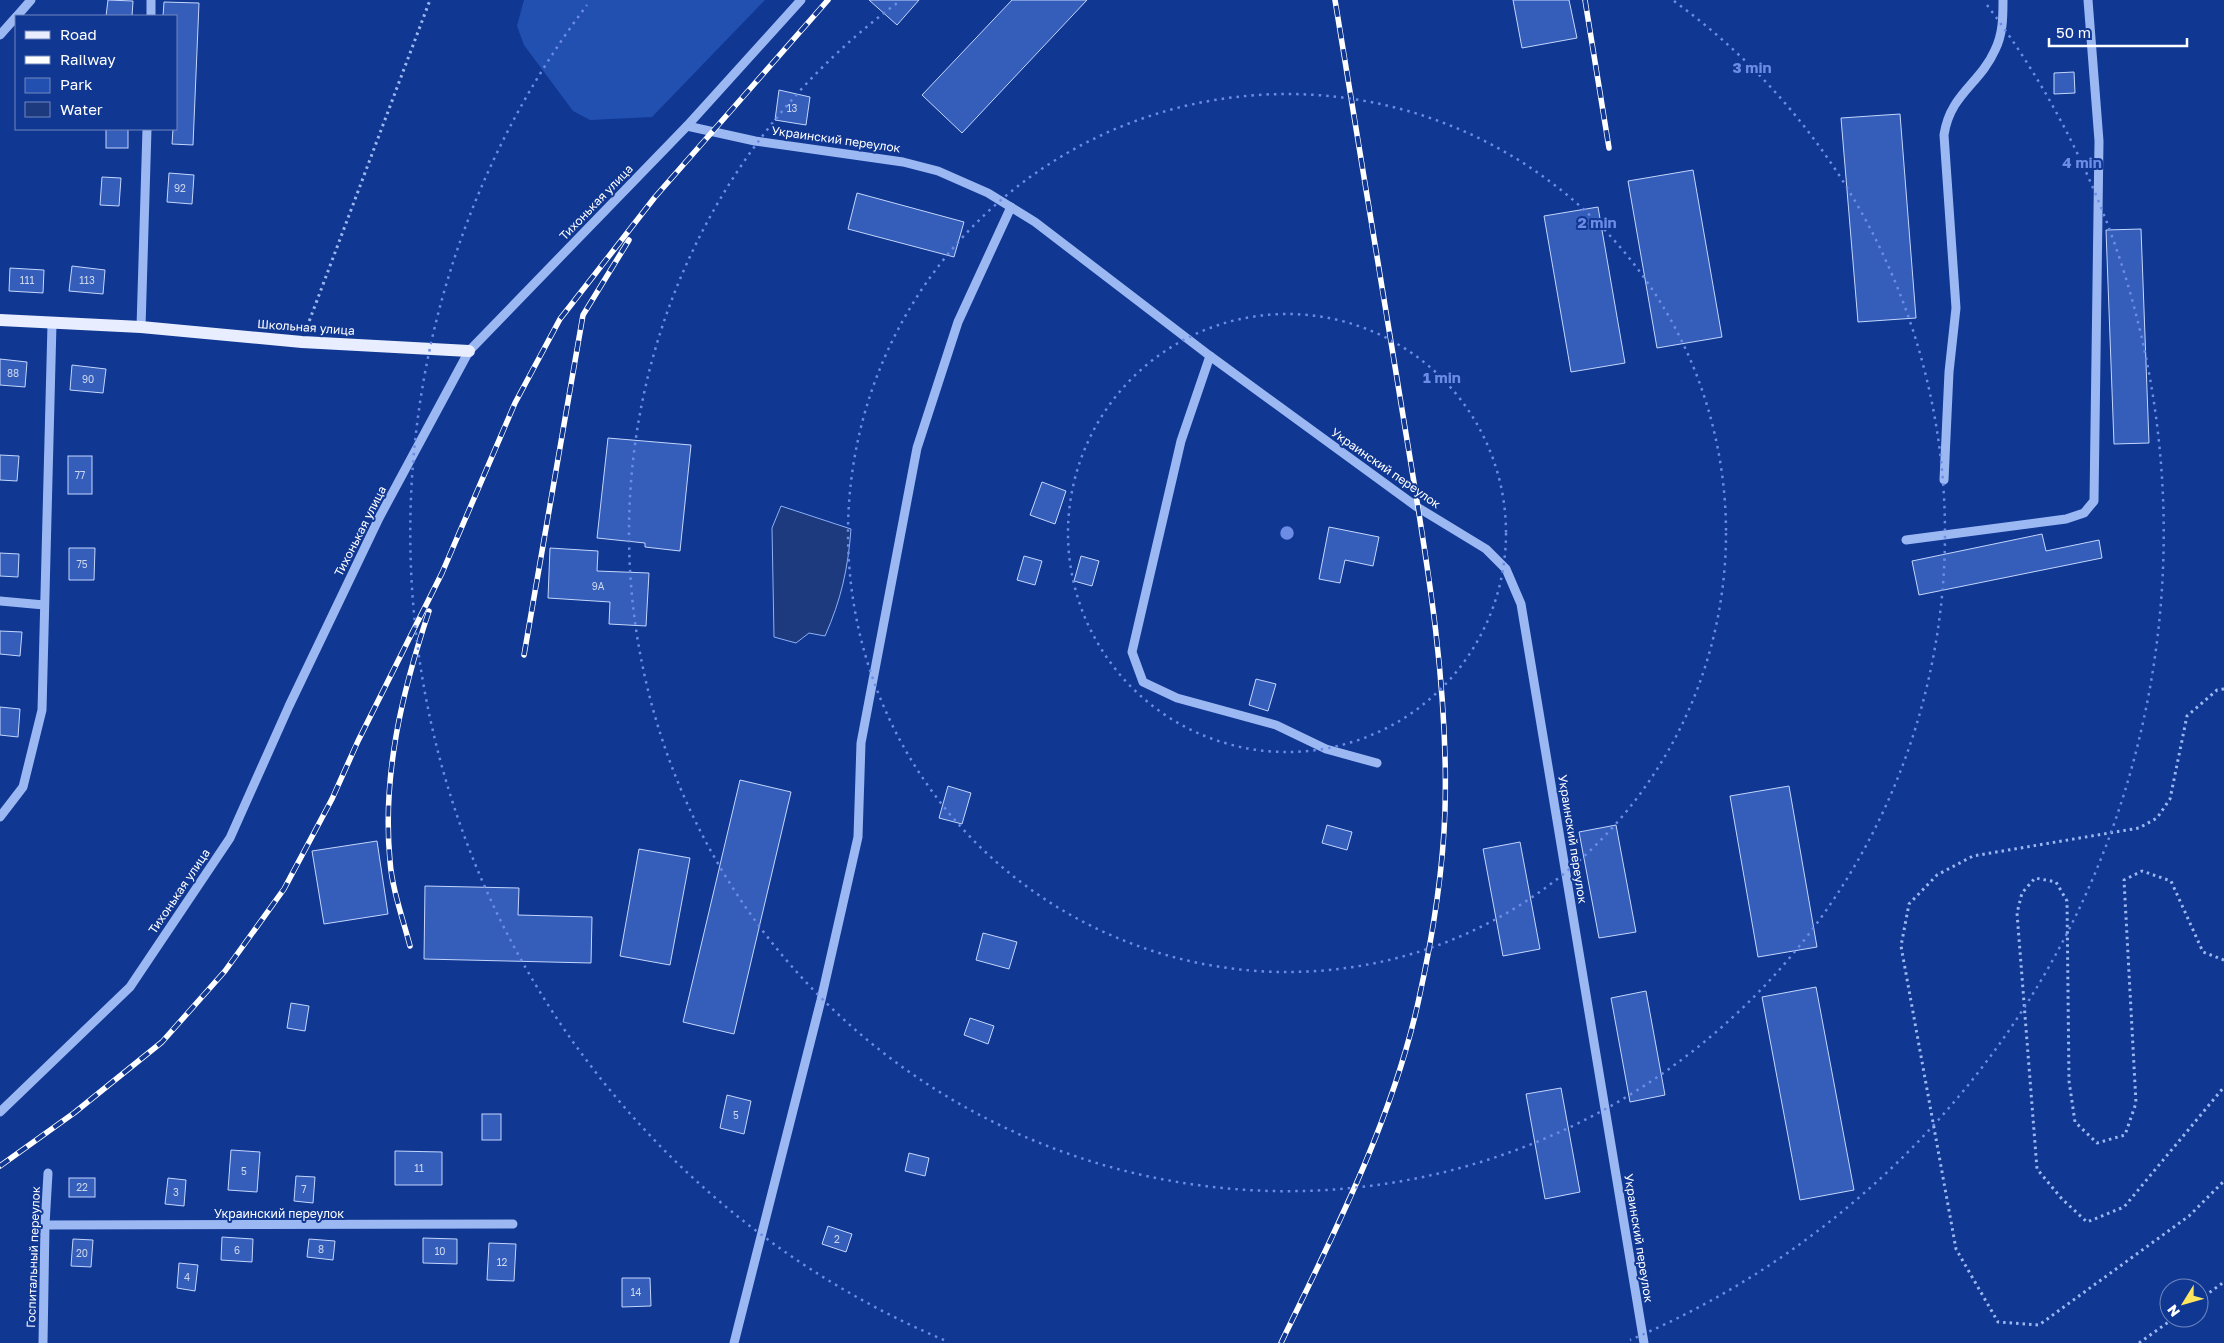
<svg xmlns="http://www.w3.org/2000/svg" width="2224" height="1343" font-family="'Golos Text',sans-serif">
	<style>
		.green { fill: #2250b1 }
		.water { fill: #1d3a7e; stroke: #8db0f6 }
		.building { fill: #345eb9; stroke: #c4d6fd }
		.lines { fill: none; stroke-linecap: round; stroke-linejoin: round }
		.path { stroke: #9cb8f3; stroke-width: 3; stroke-dasharray: 2.5 4; stroke-linecap: butt }
		.minor { stroke: #9cb8f3; stroke-width: 9 }
		.major { stroke: #e8eeff; stroke-width: 12 }
		.rail-casing { stroke: #fff; stroke-width: 5.5 }
		.rail { stroke: #103792; stroke-width: 4; stroke-dasharray: 11; stroke-linecap: butt }
		.ring { fill: none; stroke: #6c8ce6; stroke-width: 2.5; stroke-dasharray: 2.5 5 }
		.labels { text-anchor: middle; dominant-baseline: central; stroke-width: 4; stroke-linejoin: round; paint-order: stroke }
		.number-label { font-size: 10px; fill: #ccd7ee }
		.street-label { font-size: 12px; fill: #fff; stroke: #103792 }
		.centre { fill: #6c8ce6; stroke: #103792; stroke-width: 2.5 }
		.ring-label { font-size: 15px; text-anchor: middle; font-weight: bold; fill: #6c8ce6; stroke: #103792; stroke-width: 4; stroke-linejoin: round; paint-order: stroke }
	</style>
	<rect width="100%" height="100%" fill="#103792"/>
	<!-- green -->
	<path class="green" d="M524 0H765L652 117 590 120 573 111 524 45 517 26Z"/>
	<!-- water -->
	<path class="water" d="M781 506 851 529C848 569 841 600 825 636L809 633 796 643 774 637 772 528Z"/>
	<!-- building -->
	<g class="building">
		<path d="M108 0 133 1 132 16H106Z"/>
		<path d="M869 0H919L897 25Z"/>
		<path d="M1012 0H1087L962 133 922 95Z"/>
		<path d="M1513 0H1569L1577 38 1522 48Z"/>
		<path d="M164 2 199 3 193 145 172 144 173 129H176V16H163Z"/>
		<path d="M2074 72 2075 93 2054 94V73Z"/>
		<path d="M779 90 810 97 806 125 775 120Z"/>
		<path d="M1900 114 1916 318 1858 322 1841 118Z"/>
		<rect x="106" y="129" width="22" height="19"/>
		<path d="M1693 170 1722 337 1657 348 1628 181Z"/>
		<path d="M169 173 194 175 192 204 167 202Z"/>
		<path d="M102 177 121 178 119 206 100 205Z"/>
		<path d="M857 193 964 222 954 257 848 229Z"/>
		<path d="M1598 207 1625 363 1571 372 1544 216Z"/>
		<path d="M2141 229 2149 443 2114 444 2106 230Z"/>
		<path d="M72 266 105 270 103 294 69 291Z"/>
		<path d="M10 268 44 270 43 293 9 291Z"/>
		<path d="M0 359 27 362 25 387 0 385Z"/>
		<path d="M72 365 106 369 103 393 70 390Z"/>
		<path d="M608 438 691 445 680 551 645 547V543L597 538Z"/>
		<path d="M0 455 19 456 17 481 0 480Z"/>
		<rect x="68" y="456" width="24" height="38"/>
		<path d="M1042 482 1066 491 1055 524 1030 515Z"/>
		<path d="M1329 527 1379 537 1373 566 1345 560 1340 583 1319 579Z"/>
		<path d="M2042 534 2046 551 2099 540 2102 558 1919 595 1912 561Z"/>
		<path d="M69 548H95L94 580H69Z"/>
		<path d="M550 548 598 551 597 571 649 573 646 626 609 624 610 602 548 598Z"/>
		<path d="M0 553 19 554 18 577 0 576Z"/>
		<path d="M1024 556 1042 561 1035 585 1017 580Z"/>
		<path d="M1081 556 1099 561 1092 586 1074 581Z"/>
		<path d="M0 631 22 632 20 656 0 654Z"/>
		<path d="M1256 679 1276 684 1268 711 1249 705Z"/>
		<path d="M0 707 20 709 18 737 0 735Z"/>
		<path d="M740 780 791 792 734 1034 683 1022Z"/>
		<path d="M948 786 971 793 962 824 939 818Z"/>
		<path d="M1789 786 1817 947 1758 957 1730 796Z"/>
		<path d="M1327 825 1352 832 1347 850 1322 843Z"/>
		<path d="M1616 825 1636 932 1599 938 1579 832Z"/>
		<path d="M377 841 388 914 324 924 312 851Z"/>
		<path d="M1520 842 1540 949 1503 956 1483 849Z"/>
		<path d="M639 849 690 858 670 965 620 956Z"/>
		<path d="M425 886 519 888 518 915 592 917 591 963 424 959Z"/>
		<path d="M983 933 1017 942 1009 969 976 960Z"/>
		<path d="M1816 987 1854 1190 1800 1200 1762 997Z"/>
		<path d="M1646 991 1665 1095 1630 1102 1611 998Z"/>
		<path d="M291 1003 309 1006 305 1031 287 1028Z"/>
		<path d="M970 1018 994 1026 988 1044 964 1035Z"/>
		<path d="M1561 1088 1580 1192 1545 1199 1526 1094Z"/>
		<path d="M727 1095 751 1101 744 1134 720 1128Z"/>
		<rect x="482" y="1114" width="19" height="26"/>
		<path d="M231 1150 260 1152 257 1192 228 1190Z"/>
		<path d="M395 1151 442 1152V1185H395Z"/>
		<path d="M909 1153 929 1158 925 1176 905 1171Z"/>
		<path d="M296 1176 315 1177 313 1203 294 1201Z"/>
		<rect x="69" y="1178" width="26" height="19"/>
		<path d="M168 1178 186 1180 184 1206 165 1204Z"/>
		<path d="M828 1226 852 1234 846 1252 822 1244Z"/>
		<path d="M222 1237 253 1239 252 1262 221 1260Z"/>
		<path d="M423 1238 457 1239V1264L423 1263Z"/>
		<path d="M73 1239 93 1240 91 1267 71 1266Z"/>
		<path d="M309 1239 335 1241 333 1260 307 1257Z"/>
		<path d="M489 1243 516 1244 514 1281 487 1280Z"/>
		<path d="M179 1263 198 1265 195 1291 177 1288Z"/>
		<path d="M622 1278H650L651 1306 622 1307Z"/>
	</g>
	<g class="lines">
		<!-- path -->
		<g class="path">
			<path d="M307 327 430 0"/>
			<path d="M2224 689 2217 690 2187 716 2170 799 2157 818 2139 828 1973 856 1937 875 1909 904 1901 946 1956 1249 1998 1322 2039 1325 2189 1216 2224 1181"/>
			<path d="M2224 960 2203 952 2171 881 2142 871 2124 880 2136 1103 2125 1135 2097 1143 2075 1122 2069 1081 2067 901 2056 882 2035 878 2022 893 2017 913 2037 1169 2062 1199 2087 1222 2124 1207 2224 1087"/>
			<path d="M2199 1300 2224 1282"/>
			<path d="M2139 1343 2174 1318"/>
		</g>
		<!-- minor -->
		<g class="minor">
			<path d="M17 16 31 0"/>
			<path d="M151 16V0"/>
			<path d="M0 35 16 17"/>
			<path d="M687 126 755 141 903 162 938 171 988 193 1035 222 1210 356 1417 507 1486 549 1506 569 1521 604 1644 1343"/>
			<path d="M141 327 147 129"/>
			<path d="M1210 356 1181 441 1132 652 1143 682 1177 698 1276 725 1326 749 1377 763"/>
			<path d="M1944 480 1949 372 1956 308 1944 135C1950 94 1980 84 1995 50 2003 34 2003 17 2003 0"/>
			<path d="M1906 540 2066 519 2084 513 2094 501 2099 141 2088 0"/>
			<path d="M0 601 44 605"/>
			<path d="M0 817 23 787 42 710 52 324"/>
			<path d="M0 1112 130 987 230 838 289 706 379 518 469 351 687 126 801 0"/>
			<path d="M45 1225 513 1224"/>
			<path d="M43 1343 45 1225 48 1173"/>
			<path d="M734 1343 821 1000 858 837 861 743 917 448 958 322 1011 207"/>
		</g>
		<!-- major -->
		<path class="major" d="M0 320 141 327 302 342 469 351"/>
		<!-- rail casing -->
		<g class="rail-casing">
			<g id="rail">
				<path d="M1585 0 1609 148"/>
				<path d="M524 655 583 315 629 240"/>
				<path d="M410 946C403 919 392 889 390 861 382 775 402 692 429 611"/>
				<path d="M0 1166 74 1113 162 1042 225 971 284 889 332 799 358 741 442 573 515 403 560 319 655 197 828 0"/>
				<path d="M1281 1343C1334 1233 1391 1123 1418 1003 1432 940 1443 875 1445 810 1449 672 1422 534 1400 397 1378 265 1357 132 1335 0"/>
			</g>
		</g>
		<!-- rail -->
		<use href="#rail" class="rail"/>
	</g>
	<!-- distance rings -->
	<g class="ring">
		<circle cx="1287" cy="533" r="219"/>
		<circle cx="1287" cy="533" r="439"/>
		<path d="M1674 1A658 658 0 1 1 900 1"/>
		<path d="M944 1340A877 877 0 0 1 587 5M1987 5A877 877 0 0 1 1630 1340"/>
	</g>
	<g class="labels">
		<!-- number labels -->
		<g class="number-label">
			<text x="792" y="108">13</text>
			<text x="180" y="188">92</text>
			<text x="27" y="280">111</text>
			<text x="87" y="280">113</text>
			<text x="13" y="373">88</text>
			<text x="88" y="379">90</text>
			<text x="80" y="475">77</text>
			<text x="82" y="564">75</text>
			<text x="598" y="586">9А</text>
			<text x="736" y="1115">5</text>
			<text x="419" y="1168">11</text>
			<text x="244" y="1171">5</text>
			<text x="82" y="1187">22</text>
			<text x="304" y="1189">7</text>
			<text x="176" y="1192">3</text>
			<text x="837" y="1239">2</text>
			<text x="321" y="1249">8</text>
			<text x="237" y="1250">6</text>
			<text x="440" y="1251">10</text>
			<text x="82" y="1253">20</text>
			<text x="502" y="1262">12</text>
			<text x="187" y="1277">4</text>
			<text x="636" y="1292">14</text>
		</g>
		<!-- street labels -->
		<g class="street-label">
			<text transform="translate(836 139) rotate(8)">Украинский переулок</text>
			<text transform="translate(596 202) rotate(-46)">Тихонькая улица</text>
			<text transform="translate(306 327) rotate(4)">Школьная улица</text>
			<text transform="translate(1386 468) rotate(35)">Украинский переулок</text>
			<text transform="translate(360 531) rotate(-63)">Тихонькая улица</text>
			<text transform="translate(1573 839) rotate(81)">Украинский переулок</text>
			<text transform="translate(179 891) rotate(-56)">Тихонькая улица</text>
			<text x="279" y="1213">Украинский переулок</text>
			<text transform="translate(1639 1238) rotate(81)">Украинский переулок</text>
			<text transform="translate(33 1257) rotate(-88)">Госпитальный переулок</text>
		</g>
	</g>
	<circle cx="1287" cy="533" r="8" class="centre"/>
	<g class="ring-label">
		<text x="1752" y="73">3 min</text>
		<text x="2082" y="168">4 min</text>
		<text x="1597" y="228">2 min</text>
		<text x="1442" y="383">1 min</text>
	</g>
	<!-- legend -->
	<rect x="15" y="15" width="162" height="115" fill="#103792" stroke="#7087be"/>
	<rect x="25" y="31" width="25" height="8" fill="#e8eeff" stroke="#7087be"/>
	<text x="60" y="40" font-size="15" fill="#ffffff">Road</text>
	<rect x="25" y="56" width="25" height="8" fill="#ffffff" stroke="#7087be"/>
	<text x="60" y="65" font-size="15" fill="#ffffff">Railway</text>
	<rect x="25" y="78" width="25" height="15" fill="#2250b1" stroke="#7087be"/>
	<text x="60" y="90" font-size="15" fill="#ffffff">Park</text>
	<rect x="25" y="102" width="25" height="15" fill="#1d3a7e" stroke="#7087be"/>
	<text x="60" y="115" font-size="15" fill="#ffffff">Water</text>
	<!-- north arrow -->
	<g transform="translate(2184 1303) rotate(233)"><circle r="24" fill="#103792" stroke="#7087be"/>
	<path d="M0-4L9 19L0 12L-9 19Z" fill="#ffe65e"/>
	<text y="-8" font-size="14" font-weight="bold" text-anchor="middle" fill="#ffffff">N</text>
	</g>
	<!-- scale -->
	<path d="M2049 38v8h138v-8" fill="none" stroke="#ffffff" stroke-width="2.5"/>
	<text x="2056" y="38" font-size="15" fill="#ffffff" stroke="#103792" stroke-width="4" paint-order="stroke">50 m</text>
</svg>
